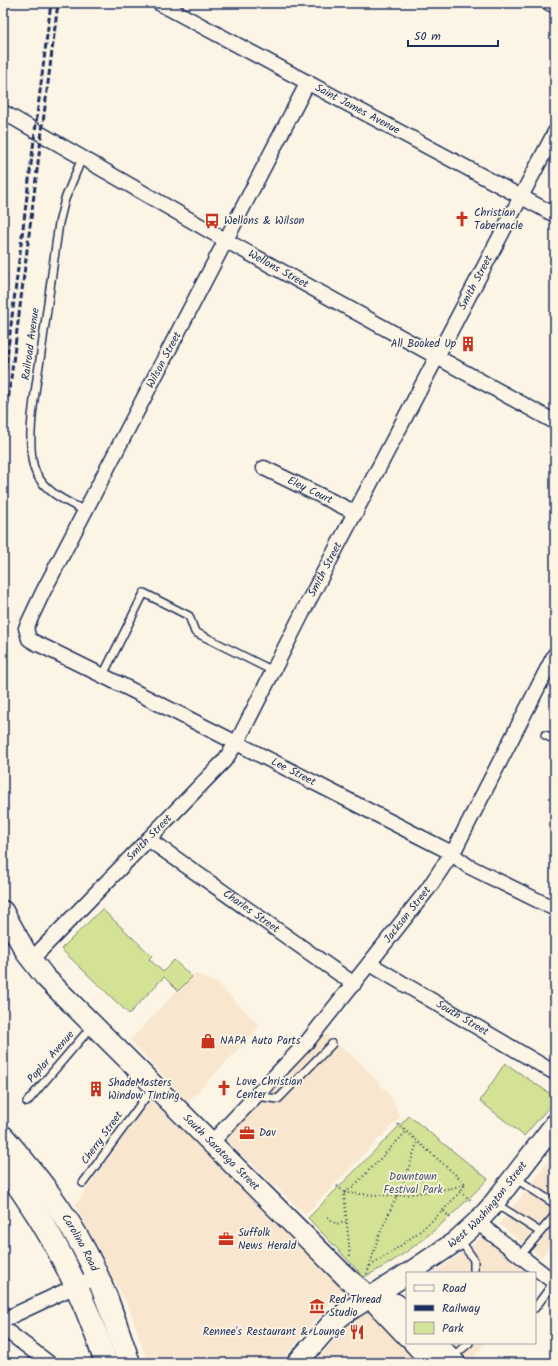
<svg xmlns="http://www.w3.org/2000/svg" width="558" height="1366" font-family="Kalam,sans-serif">
	<style>
		.built { fill: #f8e6cf }
		.green { fill: #d4e295; stroke: #78887a }
		.lines { fill: none; stroke-linecap: round; stroke-linejoin: round }
		.lane-casing { stroke: #1b2f5e; stroke-width: 10 }
		.street-casing { stroke: #1b2f5e; stroke-width: 17 }
		.secondary-casing { stroke: #1b2f5e; stroke-width: 23 }
		.primary-casing { stroke: #1b2f5e; stroke-width: 25 }
		.path { stroke: #1b2f5e; stroke-width: 2; stroke-dasharray: 1 3; stroke-linecap: butt }
		.lane { stroke: #fcf5e5; stroke-width: 7 }
		.street { stroke: #fcf5e5; stroke-width: 14 }
		.secondary { stroke: #fcf5e5; stroke-width: 20 }
		.primary { stroke: #fcf5e5; stroke-width: 22 }
		.rail { stroke: #1b2f5e; stroke-width: 3; stroke-dasharray: 6 3; stroke-linecap: butt }
		.labels { text-anchor: middle; dominant-baseline: central; stroke-width: 3.5; stroke-linejoin: round; paint-order: stroke }
		.street-label { font-size: 11px; fill: #1b2f5e; stroke: #fcf5e5 }
		.poi-label { font-size: 11px; fill: #1b2f5e; stroke: #fcf5e5; text-anchor: start }
		.park-label { font-size: 11px; fill: #405369; stroke: #fcf5e5 }
	</style>
	<rect width="100%" height="100%" fill="#fcf5e5"/>
	<filter id="ink" filterUnits="userSpaceOnUse"><feTurbulence type="fractalNoise" baseFrequency=".025" numOctaves="2"/><feDisplacementMap in="SourceGraphic" scale="8" xChannelSelector="R" yChannelSelector="G"/><feConvolveMatrix kernelMatrix="1 2 1 2 8 2 1 2 1" color-interpolation-filters="sRGB"/></filter>
	<g filter="url(#ink)">
		<!-- built -->
		<g class="built">
			<path d="M194 973 218 984 260 1026 188 1102 130 1040Z"/>
			<path d="M323 1032 361 1063 392 1098 400 1117 307 1213H304L245 1158 226 1140V1137Z"/>
			<path d="M154 1101 160 1104 342 1286V1290L279 1363H148L130 1310 75 1205 149 1102Z"/>
			<path d="M555 1151V1238L541 1257 499 1224 532 1184Z"/>
			<path d="M481 1237 529 1273H433L464 1252Z"/>
			<path d="M373 1311 423 1363H314L342 1331 367 1312Z"/>
			<path d="M446 1343H486L468 1363Z"/>
		</g>
		<!-- green -->
		<g class="green">
			<path d="M102 909 152 956 149 959 163 972 174 960 192 977 178 991 164 977 129 1014 61 949Z"/>
			<path d="M505 1063 555 1097V1100L524 1136 480 1101Z"/>
			<path d="M409 1116 488 1179C451 1217 412 1254 364 1277L308 1218Z"/>
		</g>
		<g class="lines">
			<!-- lane casing -->
			<g class="lane-casing">
				<g id="lane">
					<path d="M82 158 65 199 59 223C53 264 48 305 42 346 38 377 23 446 36 473 46 493 66 501 85 511"/>
					<path d="M103 675 144 593 189 616 195 632 273 671"/>
					<path d="M545 735 555 740"/>
					<path d="M256 1096 278 1099 332 1044"/>
					<path d="M27 1102 92 1026"/>
					<path d="M515 1178 555 1204"/>
					<path d="M83 1183 154 1086"/>
					<path d="M496 1204 540 1232"/>
					<path d="M460 1240 474 1260V1270"/>
					<path d="M520 1256 555 1215"/>
					<path d="M535 1308 554 1282"/>
					<path d="M451 1358 469 1343"/>
				</g>
			</g>
			<!-- street casing -->
			<g class="street-casing">
				<g id="street">
					<path id="s1" d="M159 3 555 215"/>
					<path d="M549 3 555 6"/>
					<path id="s2" d="M308 82 43 592 26 628 29 639 34 642C173 709 310 781 448 851L468 866 555 909"/>
					<path id="s3" d="M3 112 225 240 555 422"/>
					<path id="s4" d="M264 468 356 513"/>
					<path id="s5" d="M148 839 354 984"/>
					<path id="s6" d="M31 960 224 761 236 744 306 606 555 132"/>
					<path id="s7" d="M370 964 555 1073"/>
					<path id="s8" d="M212 1142 307 1042 428 889 456 847 555 654"/>
					<path d="M477 1222 555 1283"/>
					<path d="M3 1320 97 1276"/>
					<path d="M3 1328 49 1363"/>
				</g>
			</g>
			<!-- secondary casing -->
			<g class="secondary-casing">
				<g id="secondary">
					<path id="s9" d="M3 911 27 954 45 977 347 1278 370 1297 407 1336"/>
					<path id="s10" d="M409 1273 455 1242 477 1222 490 1208 555 1124"/>
					<path d="M370 1297 396 1304 407 1314"/>
					<path d="M414 1343 433 1363"/>
					<path d="M436 1343 455 1363"/>
					<path d="M297 1363 331 1324 345 1313 407 1274"/>
				</g>
			</g>
			<!-- primary casing -->
			<g class="primary-casing">
				<g id="primary">
					<path id="s11" d="M3 1137C34 1173 64 1210 86 1253 105 1288 116 1326 129 1363"/>
					<path d="M3 1165C49 1225 83 1291 106 1363"/>
				</g>
			</g>
			<!-- path -->
			<g class="path">
				<path d="M398 1124 466 1184"/>
				<path d="M337 1186 344 1193 350 1256 348 1257"/>
				<path d="M345 1192 352 1188 406 1132"/>
				<path d="M460 1192 472 1201"/>
				<path d="M344 1193 396 1196 441 1190 465 1185"/>
				<path d="M444 1211 451 1219"/>
				<path d="M328 1217 336 1224 346 1222"/>
				<path d="M370 1266C407 1243 439 1219 466 1184"/>
				<path d="M367 1274 379 1235 406 1176 417 1143"/>
			</g>
			<!-- lane -->
			<use href="#lane" class="lane"/>
			<!-- street -->
			<use href="#street" class="street"/>
			<!-- secondary -->
			<use href="#secondary" class="secondary"/>
			<!-- primary -->
			<use href="#primary" class="primary"/>
			<!-- rail -->
			<g class="rail">
				<path d="M3 389 51 3"/>
				<path d="M3 442 58 3"/>
			</g>
		</g>
	</g>
	<!-- icons -->
	<defs>
		<g id="church-bare" transform="scale(1.2)"><path d="M-1.2-6h2.4v3.5h3.3v2.4h-3.3V6h-2.4V-.1h-3.3v-2.4h3.3Z" fill="#c8321e" stroke="#fcf5e5" stroke-width="2.5" paint-order="stroke"/></g>
		<g id="bus-bare" transform="scale(1.2)"><path d="M-5-6H5V4H4V6H2V4H-2V6H-4V4H-5ZM-3.5-4V0h7V-4ZM-3.5 1.2v1.5H-2V1.2ZM2 1.2v1.5H3.5V1.2Z" fill="#c8321e" stroke="#fcf5e5" stroke-width="2.5" paint-order="stroke"/></g>
		<g id="building-bare" transform="scale(1.2)"><path d="M-4-6H4V6H1V3H-1V6H-4ZM-2.5-4.3h1.7v1.8h-1.7ZM.8-4.3h1.7v1.8H.8ZM-2.5-1h1.7V.8h-1.7ZM.8-1h1.7V.8H.8Z" fill="#c8321e" stroke="#fcf5e5" stroke-width="2.5" paint-order="stroke"/></g>
		<g id="shop-bare" transform="scale(1.2)"><path d="M-5-2.5h2.3a2.7 3.5 0 0 1 5.4 0H5L5.5 6h-11ZM-1.5-2.5h3a1.5 2.3 0 0 0-3 0Z" fill="#c8321e" stroke="#fcf5e5" stroke-width="2.5" paint-order="stroke"/></g>
		<g id="office-bare" transform="scale(1.2)"><path d="M-6-3h4V-5.5h4V-3h4V5H-6ZM-1-4.5V-3h2v-1.5ZM-6 0V1H6V0Z" fill="#c8321e" stroke="#fcf5e5" stroke-width="2.5" paint-order="stroke"/></g>
		<g id="museum-bare" transform="scale(1.2)"><path d="M0-6L6-3V-2H-6V-3ZM-5-1h2V3h-2ZM-1-1h2V3h-2ZM3-1h2V3H3ZM-6 4H6V6H-6Z" fill="#c8321e" stroke="#fcf5e5" stroke-width="2.5" paint-order="stroke"/></g>
		<g id="restaurant-bare" transform="scale(1.2)"><path d="M-5-6h1v4h1v-4h1v4h1v-4h1v5L-1.5 .5V6h-2V.5L-5-1ZM5-6V6H3V1.5H1.5Q1.5-4 5-6Z" fill="#c8321e" stroke="#fcf5e5" stroke-width="2.5" paint-order="stroke"/></g>
	</defs>
	<g fill-rule="evenodd">
		<use href="#church-bare" x="462" y="219"/>
		<use href="#bus-bare" x="212" y="221"/>
		<use href="#building-bare" x="468" y="344"/>
		<use href="#shop-bare" x="208" y="1041"/>
		<use href="#church-bare" x="224" y="1088"/>
		<use href="#building-bare" x="96" y="1089"/>
		<use href="#office-bare" x="247" y="1133"/>
		<use href="#office-bare" x="226" y="1239"/>
		<use href="#museum-bare" x="317" y="1306"/>
		<use href="#restaurant-bare" x="357" y="1332"/>
	</g>
	<g class="labels">
		<!-- street labels -->
		<g class="street-label">
			<text stroke="none"><textPath href="#s1" startOffset="225">Saint James Avenue</textPath></text>
			<text stroke="none"><textPath href="#s3" startOffset="317">Wellons Street</textPath></text>
			<text stroke="none"><textPath href="#s6" startOffset="818">Smith Street</textPath></text>
			<text transform="translate(31 344) rotate(-82)">Railroad Avenue</text>
			<text transform="translate(164 360) rotate(-62)">Wilson Street</text>
			<text stroke="none"><textPath href="#s4" startOffset="51">Eley Court</textPath></text>
			<text stroke="none"><textPath href="#s6" startOffset="494">Smith Street</textPath></text>
			<text stroke="none"><textPath href="#s2" startOffset="922">Lee Street</textPath></text>
			<text stroke="none"><textPath href="#s6" startOffset="170">Smith Street</textPath></text>
			<text stroke="none"><textPath href="#s5" startOffset="126">Charles Street</textPath></text>
			<text stroke="none"><textPath href="#s8" startOffset="300">Jackson Street</textPath></text>
			<text stroke="none"><textPath href="#s7" startOffset="107">South Street</textPath></text>
			<text transform="translate(51 1057) rotate(-49)">Poplar Avenue</text>
			<text transform="translate(102 1138) rotate(-54)">Cherry Street</text>
			<text stroke="none"><textPath href="#s9" startOffset="327">South Saratoga Street</textPath></text>
			<text stroke="none"><textPath href="#s10" startOffset="105">West Washington Street</textPath></text>
			<text stroke="none"><textPath href="#s11" startOffset="131">Carolina Road</textPath></text>
		</g>
		<!-- poi labels -->
		<g class="poi-label">
			<text x="474" y="213">Christian<tspan x="474" dy="13">Tabernacle</tspan></text>
			<text x="224" y="221">Wellons &amp; Wilson</text>
			<text x="456" y="344" text-anchor="end">All Booked Up</text>
			<text x="220" y="1041">NAPA Auto Parts</text>
			<text x="236" y="1082">Love Christian<tspan x="236" dy="13">Center</tspan></text>
			<text x="108" y="1083">ShadeMasters<tspan x="108" dy="13">Window Tinting</tspan></text>
			<text x="259" y="1133">Dav</text>
			<text x="238" y="1233">Suffolk<tspan x="238" dy="13">News Herald</tspan></text>
			<text x="329" y="1300">Red Thread<tspan x="329" dy="13">Studio</tspan></text>
			<text x="345" y="1332" text-anchor="end">Rennee's Restaurant &amp; Lounge</text>
		</g>
		<!-- park labels -->
		<g class="park-label">
			<text x="413" y="1177">Downtown<tspan x="413" dy="13">Festival Park</tspan></text>
		</g>
	</g>
	<!-- margin -->
	<rect width="558" height="1366" fill="none" stroke="#fcf5e5" stroke-width="16"/>
	<rect x="8" y="8" width="542" height="1350" fill="none" stroke="#1b2f5e" stroke-width="1.5" filter="url(#ink)"/>
	<!-- legend -->
	<rect x="406" y="1272" width="130" height="72" fill="#fcf5e5" stroke="#a2a6af"/>
	<rect x="414" y="1285" width="20" height="6" fill="#fcf5e5" stroke="#a2a6af"/>
	<text x="442" y="1292" font-size="12" fill="#1b2f5e">Road</text>
	<rect x="414" y="1305" width="20" height="6" fill="#1b2f5e" stroke="#a2a6af"/>
	<text x="442" y="1312" font-size="12" fill="#1b2f5e">Railway</text>
	<rect x="414" y="1322" width="20" height="12" fill="#d4e295" stroke="#a2a6af"/>
	<text x="442" y="1332" font-size="12" fill="#1b2f5e">Park</text>
	<!-- scale -->
	<path d="M408 40v6h90v-6" fill="none" stroke="#1b2f5e" stroke-width="2"/>
	<text x="414" y="40" font-size="12" fill="#1b2f5e" stroke="#fcf5e5" stroke-width="3" paint-order="stroke">50 m</text>
</svg>
